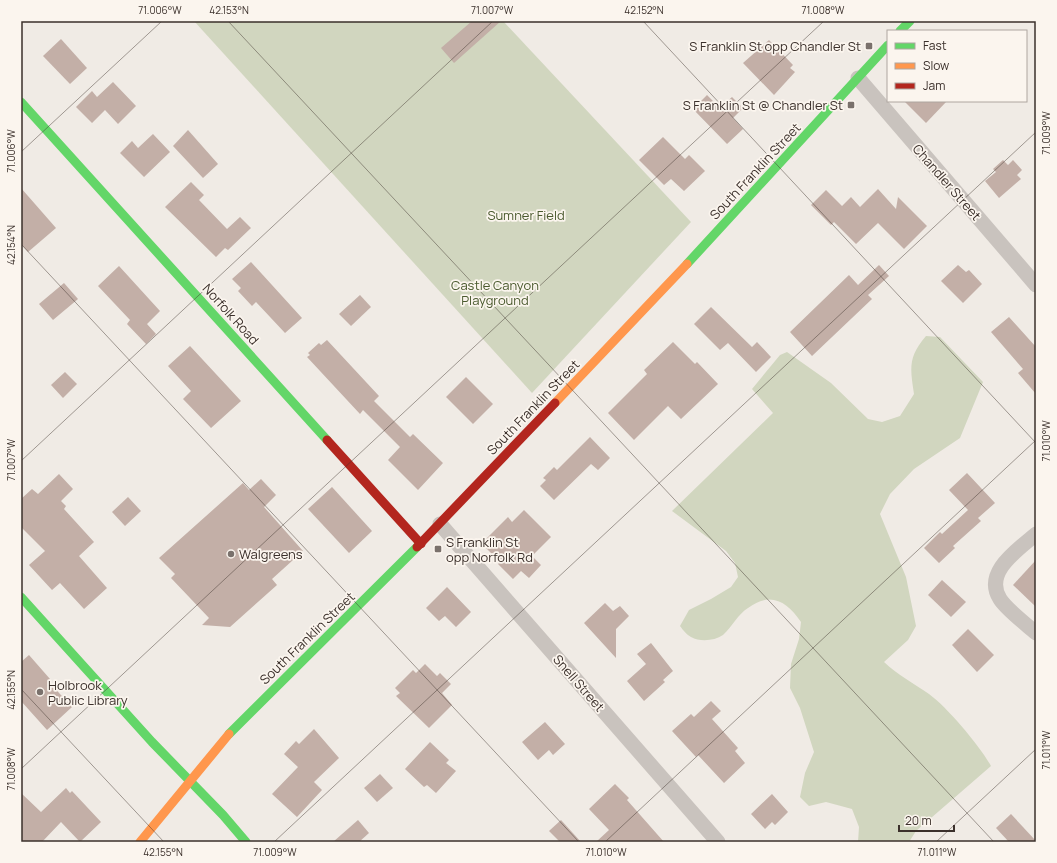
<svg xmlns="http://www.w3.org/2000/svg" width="1057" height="863" font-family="Manrope,sans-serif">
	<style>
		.green { fill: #d1d6bf }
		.building { fill: #c3afa7 }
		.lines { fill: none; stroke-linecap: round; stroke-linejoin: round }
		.street { stroke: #c9c3be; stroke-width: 15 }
		.fast { stroke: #63d668; stroke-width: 9 }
		.slow { stroke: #ff974d; stroke-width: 9 }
		.jam { stroke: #b3261e; stroke-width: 9 }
		.ticks { fill: none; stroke: #3b302b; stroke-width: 1; stroke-opacity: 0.45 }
		.poi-dot { fill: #7a716c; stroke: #fbf5ee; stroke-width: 1.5 }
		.labels { text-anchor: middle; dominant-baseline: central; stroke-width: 3.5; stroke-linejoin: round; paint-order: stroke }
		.poi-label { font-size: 13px; fill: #3b302b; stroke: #fbf5ee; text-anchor: start }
		.street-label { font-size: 13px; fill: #3b302b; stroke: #fbf5ee }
		.park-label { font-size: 13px; fill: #4a5a2e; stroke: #fbf5ee }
		.neatline { fill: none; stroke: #3b302b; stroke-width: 1.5 }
		.ticks-label { font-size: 10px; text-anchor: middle; fill: #3b302b }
	</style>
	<rect width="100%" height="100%" fill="#f0ebe5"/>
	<!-- green -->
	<g class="green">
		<path d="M194 21H503L691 222 532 393Z"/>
		<path d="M926 336 940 337 983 382 960 438 914 469 890 494 880 514 906 577 916 626 908 640 884 662C898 675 913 683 929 694 947 707 980 746 991 766L916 831 909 842H858L859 827 852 809 826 802 809 806 800 797 805 773 814 752 800 708 790 688 791 664 799 639 801 622C787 602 771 591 748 608 738 614 732 627 723 635 714 641 700 642 691 637 687 635 683 630 680 626L689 610 711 599 731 587 738 577 735 563 726 551 672 511 773 413 752 389 780 355 787 352 831 383 868 419 882 422 900 416 914 394C910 368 908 357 926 336Z"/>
	</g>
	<!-- building -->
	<g class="building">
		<path d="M472 21H501L454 63 441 48Z"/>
		<path d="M61 39 87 68 70 84 43 56Z"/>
		<path d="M769 40 793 65 790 68 795 72 774 95 743 63Z"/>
		<path d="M113 82 136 106 118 124 105 110 92 123 76 107 92 91 97 97Z"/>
		<path d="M707 95 720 108 732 97 743 108 733 118 743 129 727 144 693 109Z"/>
		<path d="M904 101H947L926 123Z"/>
		<path d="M188 130 218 164 203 178 173 146Z"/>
		<path d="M153 134 170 152 144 177 120 153 132 141 138 148Z"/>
		<path d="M663 137 685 159 689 155 705 171 684 191 671 179 664 185 639 160Z"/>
		<path d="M1003 160 1008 165 1013 160 1022 170 1017 175 1021 179 999 198 985 181 996 172 993 169Z"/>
		<path d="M191 182 204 195 199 200 227 229 240 217 251 228 228 250 225 248 216 257 165 207Z"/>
		<path d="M21 188 56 228 28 252 21 244Z"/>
		<path d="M878 189 896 209 898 197 927 226 904 249 878 223 856 244 834 222 831 225 811 205 826 190 842 206 851 197 860 207Z"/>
		<path d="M251 262 302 318 285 333 256 302 252 306 238 291 241 288 232 279Z"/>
		<path d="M879 265 889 276 868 295 872 299 812 356 790 332 849 275 858 285Z"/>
		<path d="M958 265 966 272 969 270 982 284 963 303 941 281Z"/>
		<path d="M119 266 160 311 147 324 156 334 146 344 127 324 130 320 98 286Z"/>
		<path d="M64 283 78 299 53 320 39 304Z"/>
		<path d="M360 295 371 307 351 326 339 314Z"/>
		<path d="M711 307 752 347 757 342 771 357 756 372 728 343 720 350 694 324Z"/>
		<path d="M1009 317 1036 347V394L1018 373 1023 369 991 332Z"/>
		<path d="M327 340 379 396 374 401 410 437 413 434 443 463 418 490 388 460 400 447 363 410 360 414 307 357 310 355 308 353 319 343 321 345Z"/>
		<path d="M673 342 695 364 697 362 718 384 681 419 668 406 634 440 608 413 647 374 644 370Z"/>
		<path d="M190 346 241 401 211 428 183 399 191 391 168 366Z"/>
		<path d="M65 372 77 384 63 398 51 385Z"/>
		<path d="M466 377 493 404 473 424 446 397Z"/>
		<path d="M590 437 610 458 598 470 591 464 554 500 540 486 546 480 543 478 554 467 557 470Z"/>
		<path d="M967 473 995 503 978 518 981 521 953 546 955 548 939 563 924 548 940 532 942 534 968 510 949 490Z"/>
		<path d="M59 474 73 489 61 501 66 506 64 509 94 542 79 556 107 588 84 609 60 583 52 590 29 565 45 551 21 527V499L32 489 38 494Z"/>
		<path d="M261 479 276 495 264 507 303 551 272 579 277 585 230 627 202 625 209 618 171 578 175 574 159 558 243 483 249 490Z"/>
		<path d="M332 487 372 531 349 553 308 509Z"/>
		<path d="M128 497 141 511 125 526 112 512Z"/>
		<path d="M524 510 551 537 532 556 541 565 529 578 521 571 513 579 498 564 500 562 484 546 487 543 484 541 508 517 512 522Z"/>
		<path d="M1036 560V607L1013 585Z"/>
		<path d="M942 580 966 602 951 617 928 595Z"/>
		<path d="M447 587 471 612 456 627 445 616 439 621 426 608Z"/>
		<path d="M605 603 613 611 620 606 629 616 616 629V658L584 623Z"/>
		<path d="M968 629 994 655 977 672 952 645Z"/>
		<path d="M651 643 673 671 663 680 665 682 644 701 627 681 646 664 637 654Z"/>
		<path d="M29 655 50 679 48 681 72 707 47 730 21 701V662Z"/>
		<path d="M425 664 437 676 440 673 451 684 442 693 452 705 429 728 396 696 400 693 395 688 413 670 416 673Z"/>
		<path d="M711 701 721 711 712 719 738 748 735 751 745 763 724 783 698 755 696 757 672 731 691 714 694 717Z"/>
		<path d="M545 722 565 744 553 755 549 750 538 760 522 742Z"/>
		<path d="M314 729 339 758 314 782 322 790 297 817 272 794 298 767 284 754 296 741 299 744Z"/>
		<path d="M430 742 449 760 446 763 456 771 436 793 427 785 424 787 405 769Z"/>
		<path d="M380 774 393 788 377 802 364 788Z"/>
		<path d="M615 784 629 798 627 800 664 842H596L609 830 589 809Z"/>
		<path d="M66 788 70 793 72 791 101 822 80 842 61 822 42 842H21V793L41 812Z"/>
		<path d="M772 794 788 812 775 825 772 822 765 829 751 814Z"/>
		<path d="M1011 814 1036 841V842H1009L996 828Z"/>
		<path d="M358 820 369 833 359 842H333Z"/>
		<path d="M561 820 581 842H560L549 831Z"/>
	</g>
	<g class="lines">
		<!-- street -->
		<g class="street">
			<path d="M858 78 1036 285"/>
			<path d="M440 524 718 842"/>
			<path d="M1036 534C1018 550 983 572 1000 599 1006 609 1027 625 1036 633"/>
		</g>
		<!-- fast -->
		<g class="fast">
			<path d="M900 31 910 21"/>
			<path d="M21 102 327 440"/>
			<path d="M687 264 888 45"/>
			<path d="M21 597 152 742 223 815 246 842"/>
			<path d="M229 734 417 547"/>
		</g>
		<!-- slow -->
		<g class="slow">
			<path d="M555 403 687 264"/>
			<path d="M140 842 229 734"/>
		</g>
		<!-- jam -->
		<g class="jam">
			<path d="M327 440 421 544"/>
			<path d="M417 547 555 403"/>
		</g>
	</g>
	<!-- ticks -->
	<path class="ticks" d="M228 21 994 842M643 21 1036 443M21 152 162 21M21 244 579 842M21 461 493 21M21 689 164 842M21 769 824 21M274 842 1036 132M605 842 1036 440M936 842 1036 749"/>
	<!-- markers -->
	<g class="poi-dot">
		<rect x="865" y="42" width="8" height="8" rx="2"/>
		<rect x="847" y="101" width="8" height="8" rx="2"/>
		<rect x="434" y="545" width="8" height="8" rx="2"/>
		<circle cx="231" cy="554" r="4"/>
		<circle cx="40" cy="692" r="4"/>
	</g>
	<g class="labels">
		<!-- poi labels -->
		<g class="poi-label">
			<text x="861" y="46" text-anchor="end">S Franklin St opp Chandler St</text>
			<text x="843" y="105" text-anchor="end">S Franklin St @ Chandler St</text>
			<text x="446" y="542">S Franklin St<tspan x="446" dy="15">opp Norfolk Rd</tspan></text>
			<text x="239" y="554">Walgreens</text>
			<text x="48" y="685">Holbrook<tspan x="48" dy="15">Public Library</tspan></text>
		</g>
		<!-- street labels -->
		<g class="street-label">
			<text transform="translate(755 171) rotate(-47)">South Franklin Street</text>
			<text transform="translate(947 182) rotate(49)">Chandler Street</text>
			<text transform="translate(231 314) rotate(48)">Norfolk Road</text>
			<text transform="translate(533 407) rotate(-46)">South Franklin Street</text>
			<text transform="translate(307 638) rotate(-44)">South Franklin Street</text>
			<text transform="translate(579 683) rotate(49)">Snell Street</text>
		</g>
		<!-- park labels -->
		<g class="park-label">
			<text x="526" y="215">Sumner Field</text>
			<text x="495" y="285">Castle Canyon<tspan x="495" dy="15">Playground</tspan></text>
		</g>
	</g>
	<!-- border -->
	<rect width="1057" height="863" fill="none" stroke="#fbf5ee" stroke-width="44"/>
	<!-- legend -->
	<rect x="887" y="30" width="140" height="72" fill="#fbf5ee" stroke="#aea6a0"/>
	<rect x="895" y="43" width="20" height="6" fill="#63d668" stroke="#aea6a0"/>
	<text x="923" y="50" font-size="12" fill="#3b302b">Fast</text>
	<rect x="895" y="63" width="20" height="6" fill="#ff974d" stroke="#aea6a0"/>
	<text x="923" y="70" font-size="12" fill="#3b302b">Slow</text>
	<rect x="895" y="83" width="20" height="6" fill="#b3261e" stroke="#aea6a0"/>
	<text x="923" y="90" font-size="12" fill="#3b302b">Jam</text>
	<!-- scale -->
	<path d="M899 825v6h55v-6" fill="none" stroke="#3b302b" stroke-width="2"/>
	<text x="905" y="825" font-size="12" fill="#3b302b" stroke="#fbf5ee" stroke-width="3" paint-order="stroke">20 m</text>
	<rect x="22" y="22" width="1013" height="819" class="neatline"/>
	<g class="ticks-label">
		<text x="160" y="14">71.006°W</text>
		<text x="229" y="14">42.153°N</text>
		<text x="492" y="14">71.007°W</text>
		<text x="644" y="14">42.152°N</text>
		<text x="823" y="14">71.008°W</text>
		<text transform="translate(1046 133) rotate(-90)" y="4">71.009°W</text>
		<text transform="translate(11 151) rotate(-90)" y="4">71.006°W</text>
		<text transform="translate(11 245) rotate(-90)" y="4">42.154°N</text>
		<text transform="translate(1046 441) rotate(-90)" y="4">71.010°W</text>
		<text transform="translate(11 460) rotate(-90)" y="4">71.007°W</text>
		<text transform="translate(11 690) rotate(-90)" y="4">42.155°N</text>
		<text transform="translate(1046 750) rotate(-90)" y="4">71.011°W</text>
		<text transform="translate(11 769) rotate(-90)" y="4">71.008°W</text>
		<text x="163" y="856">42.155°N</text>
		<text x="275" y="856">71.009°W</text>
		<text x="606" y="856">71.010°W</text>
		<text x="937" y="856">71.011°W</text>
	</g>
</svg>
